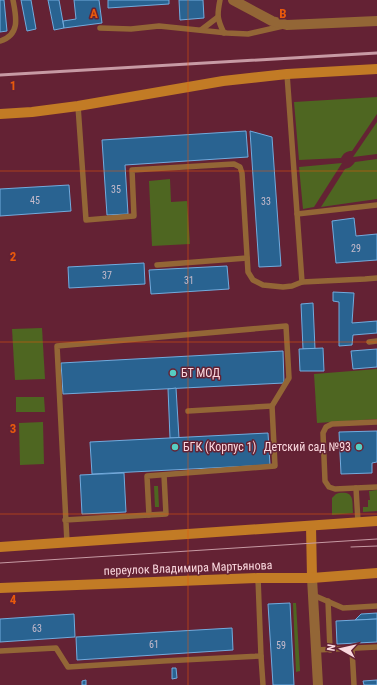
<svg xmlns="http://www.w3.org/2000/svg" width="377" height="685" font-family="'Roboto Condensed',sans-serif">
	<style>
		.green { fill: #4e6621 }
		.building { fill: #296391; stroke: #71abdd }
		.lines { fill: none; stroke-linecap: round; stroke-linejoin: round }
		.lane { stroke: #936636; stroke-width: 5.5 }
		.street { stroke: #936636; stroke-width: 10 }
		.secondary { stroke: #c27b25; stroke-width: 10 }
		.tram { stroke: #c79aa4; stroke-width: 1 }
		.rail { stroke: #c79aa4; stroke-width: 3 }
		.grid { fill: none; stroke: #e8590c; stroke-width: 1; stroke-opacity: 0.55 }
		.poi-dot { fill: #57cec2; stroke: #642234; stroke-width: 1.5 }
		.labels { text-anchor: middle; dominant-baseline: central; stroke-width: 3; stroke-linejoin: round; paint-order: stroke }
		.number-label { font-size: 10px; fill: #c6bbcb }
		.poi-label { font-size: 12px; fill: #fad8de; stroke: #642234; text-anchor: start }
		.street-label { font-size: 12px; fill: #fad8de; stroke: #642234 }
		.grid-label { font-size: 13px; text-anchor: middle; font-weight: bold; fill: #e8590c; stroke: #642234; stroke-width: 3; stroke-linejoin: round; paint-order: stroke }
	</style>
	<rect width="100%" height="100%" fill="#642234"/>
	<!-- green -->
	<g class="green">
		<path d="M377 97V114L352 151C346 151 344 153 341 158L299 160 294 102Z"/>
		<path d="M377 122V154L353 157Z"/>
		<path d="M377 159V199L321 207 345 169C350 168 352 166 355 162Z"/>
		<path d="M342 163 314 207 303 209 299 167Z"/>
		<path d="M170 179 171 202 187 201 190 244 152 246 149 181Z"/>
		<path d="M42 328 45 379 15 380 12 329Z"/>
		<path d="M377 369V419L317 423 314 374Z"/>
		<path d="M16 397H44L45 412H16Z"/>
		<path d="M43 422 44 464 20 465 19 423Z"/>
		<path d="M154 486H158L159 507H155Z"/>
		<path d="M377 490V511L363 512V507H368V500H370L369 491Z"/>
		<path d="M339 493C355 491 352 501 353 513L332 515V498L336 494Z"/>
		<path d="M293 603H296L300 671 296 672Z"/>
	</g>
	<!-- building -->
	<g class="building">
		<path d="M0 0H4L7 31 0 32Z"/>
		<path d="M21 0H31L36 29 27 31Z"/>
		<path d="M48 0H59L64 28 54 30Z"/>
		<path d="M74 0H99L102 23 64 28 63 21 76 19Z"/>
		<path d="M108 0H169V4L108 8Z"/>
		<path d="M179 0H203L204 18 180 20Z"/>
		<path d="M246 131 248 157 125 165 128 214 107 215 102 140Z"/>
		<path d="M250 131 272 137 281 266 259 267Z"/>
		<path d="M69 185 71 211 0 216V189Z"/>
		<path d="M354 218 356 236 377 234V260L336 263 332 221Z"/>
		<path d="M144 263 145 284 69 288 68 267Z"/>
		<path d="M227 266 229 289 151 294 149 270Z"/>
		<path d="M333 292 354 293 352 323 377 321V333L353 335 352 345 339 346V302L333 301Z"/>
		<path d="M313 303 315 349H303L301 304Z"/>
		<path d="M323 348 324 371H300L299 349Z"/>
		<path d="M377 349V367L353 369 351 351Z"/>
		<path d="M283 351 284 383 63 394 61 363Z"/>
		<path d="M176 388 179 438H170L168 389Z"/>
		<path d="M377 431V462L372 463V473L341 474 339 432Z"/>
		<path d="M268 433 270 465 92 474 90 442Z"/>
		<path d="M124 473 126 512 82 514 80 475Z"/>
		<path d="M290 603 294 685H273L268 604Z"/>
		<path d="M377 613V619L355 620 361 614Z"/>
		<path d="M74 614 75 637 0 642V619Z"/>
		<path d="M377 619V642L337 644 336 621Z"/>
		<path d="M232 628 233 650 77 660 76 637Z"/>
		<path d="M172 668H176L177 678 172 679Z"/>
		<path d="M86 680V685H82V681Z"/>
		<path d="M377 680V685H364L363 681Z"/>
	</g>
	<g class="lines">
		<!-- lane -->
		<g class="lane">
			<path d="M220 0C217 15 217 19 224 33"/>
			<path d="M100 28 131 29 159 26 227 33 248 34 283 26"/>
			<path d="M201 30 218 17"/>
			<path d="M0 41C21 35 16 16 13 0"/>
			<path d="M287 74 302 282"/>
			<path d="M78 106 86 220 134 216 132 170 234 164 240 167 242 173 248 272 253 280 263 285 283 287 292 286 302 282 365 279 377 278"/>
			<path d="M297 214 377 205"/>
			<path d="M157 265 247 258"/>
			<path d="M369 342 377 341"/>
			<path d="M188 411 272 406"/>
			<path d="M377 422 332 424 326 427 323 433 325 481 329 487 335 489 377 487"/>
			<path d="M356 488 358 522"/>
			<path d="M149 515 166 514 164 475"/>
			<path d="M65 520 149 515 147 476 275 466 272 406 289 378 286 326 57 346 67 542"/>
			<path d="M313 595 343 608 377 606"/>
			<path d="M328 601 330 650"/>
			<path d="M352 649 354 685"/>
			<path d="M316 650 377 647"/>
			<path d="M0 651 56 648 68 667 163 661 261 656 258 578"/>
			<path d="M261 656 263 685"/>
		</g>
		<!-- street -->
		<g class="street">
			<path d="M233 0 272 21 287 25 377 21"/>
			<path d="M312 578 318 685"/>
		</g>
		<!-- secondary -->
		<g class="secondary">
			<path d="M0 114 32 112 78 106 223 81 287 74 377 69"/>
			<path d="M311 526 312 578"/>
			<path d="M0 547 377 521"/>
			<path d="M0 588 258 578H312L377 573"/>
		</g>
		<!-- tram -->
		<g class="tram">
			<path d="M351 547 377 546"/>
			<path d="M0 563 377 539"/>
		</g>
		<!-- rail -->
		<path class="rail" d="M0 75 377 53"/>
	</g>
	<!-- grid -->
	<path class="grid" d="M188 0V685M0 171H377M0 342H377M0 514H377"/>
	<!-- markers -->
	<g class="poi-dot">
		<circle cx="173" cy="373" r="4"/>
		<circle cx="175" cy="447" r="4"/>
		<circle cx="359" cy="447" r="4"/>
	</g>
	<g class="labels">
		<!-- number labels -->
		<g class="number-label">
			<text x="116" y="189">35</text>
			<text x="35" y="200">45</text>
			<text x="266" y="201">33</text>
			<text x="356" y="248">29</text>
			<text x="107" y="275">37</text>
			<text x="189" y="280">31</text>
			<text x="37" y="628">63</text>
			<text x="154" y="644">61</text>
			<text x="281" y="645">59</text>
		</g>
		<!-- poi labels -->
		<g class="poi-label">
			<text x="181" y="373">БТ МОД</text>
			<text x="183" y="447">БГК (Корпус 1)</text>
			<text x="351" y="447" text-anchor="end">Детский сад №93</text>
		</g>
		<!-- street labels -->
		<g class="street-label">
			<text transform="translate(188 568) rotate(-2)">переулок Владимира Мартьянова</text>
		</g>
	</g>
	<g class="grid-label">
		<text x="94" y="18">A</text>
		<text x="283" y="18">B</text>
		<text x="13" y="90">1</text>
		<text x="13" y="261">2</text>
		<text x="13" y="433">3</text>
		<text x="13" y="604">4</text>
	</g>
	<!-- north arrow -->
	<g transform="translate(341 649) rotate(278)" stroke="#642234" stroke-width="3" paint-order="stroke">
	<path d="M0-3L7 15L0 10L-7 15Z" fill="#fad8de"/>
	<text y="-6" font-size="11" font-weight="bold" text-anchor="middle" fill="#fad8de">N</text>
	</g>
</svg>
